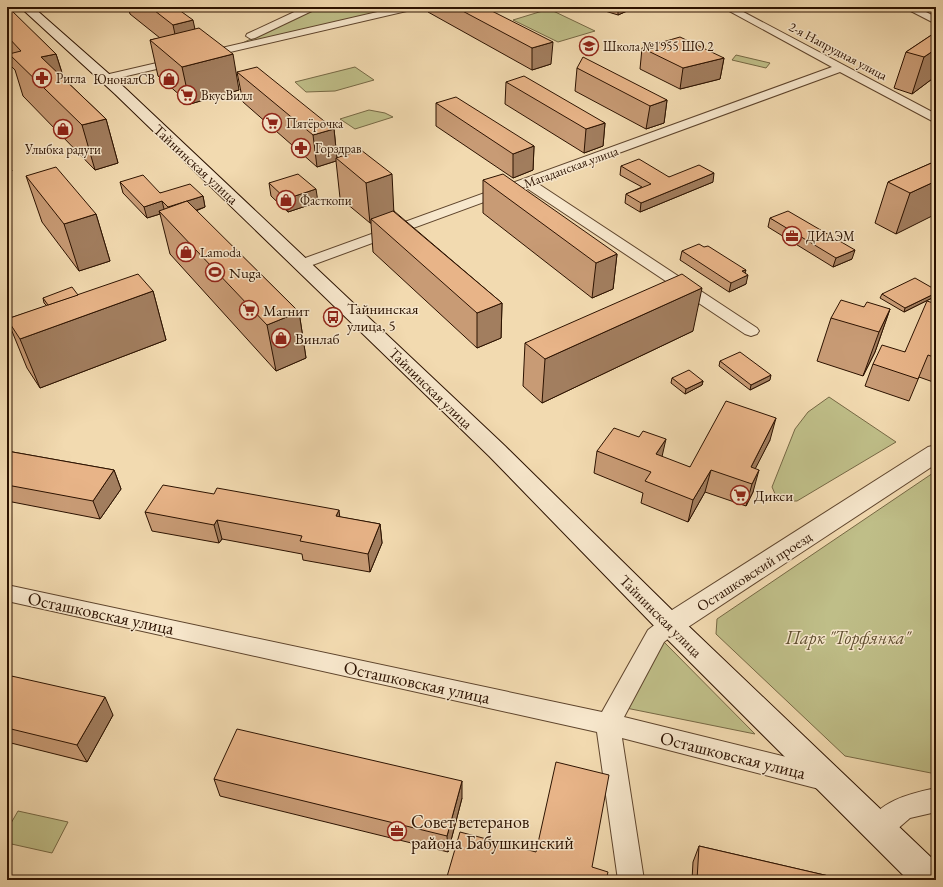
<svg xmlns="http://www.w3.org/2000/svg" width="943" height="887" font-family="'EB Garamond',serif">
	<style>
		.green { fill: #bfbe88; stroke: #766844 }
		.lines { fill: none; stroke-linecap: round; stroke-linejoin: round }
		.minor-casing { stroke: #5e442c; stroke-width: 2 }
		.tertiary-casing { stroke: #5e442c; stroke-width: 2 }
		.secondary-casing { stroke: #2c1200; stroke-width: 2 }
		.minor { fill: #f7e7cc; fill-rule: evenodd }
		.tertiary { fill: #f7e7cc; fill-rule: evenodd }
		.secondary { fill: #f7e7cc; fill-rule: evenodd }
		.wall { fill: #c89b75; stroke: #2c1200 }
		.shaded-wall { fill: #a27e5f; stroke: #2c1200 }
		.building { fill: #e8b488; stroke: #2c1200 }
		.labels { text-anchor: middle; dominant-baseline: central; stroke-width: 3; stroke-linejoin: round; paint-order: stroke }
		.far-poi-label { font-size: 13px; fill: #2c1200; stroke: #f7e7cc; text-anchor: start }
		.far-street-label { font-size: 13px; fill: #2c1200; stroke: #f7e7cc }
		.street-label { font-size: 15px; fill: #2c1200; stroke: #f7e7cc }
		.poi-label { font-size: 15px; fill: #2c1200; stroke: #f7e7cc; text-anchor: start }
		.near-street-label { font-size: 18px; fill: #2c1200; stroke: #f7e7cc }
		.near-park-label { font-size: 18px; font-style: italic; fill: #5f4e30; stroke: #f7e7cc }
		.near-poi-label { font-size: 18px; fill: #2c1200; stroke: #f7e7cc; text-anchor: start }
	</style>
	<rect width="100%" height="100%" fill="#f2dab0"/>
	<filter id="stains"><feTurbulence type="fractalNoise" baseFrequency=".005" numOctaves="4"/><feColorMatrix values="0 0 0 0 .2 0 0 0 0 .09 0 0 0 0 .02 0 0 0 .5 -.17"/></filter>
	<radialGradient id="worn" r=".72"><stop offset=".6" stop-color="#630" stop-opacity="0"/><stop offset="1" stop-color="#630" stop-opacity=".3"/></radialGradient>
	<!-- green -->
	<g class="green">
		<path d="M318 7H406L234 47Z"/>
		<path d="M549 9 595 31 558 42 513 20Z"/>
		<path d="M736 55 770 63 766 68 732 60Z"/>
		<path d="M355 67 374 80 335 91 306 92 295 82Z"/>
		<path d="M369 110 385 113 393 117 355 129 340 119Z"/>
		<path d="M829 397 896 442 797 501H787L776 496 772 487 795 429 808 412Z"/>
		<path d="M936 471V774L845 756 716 634 717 619Z"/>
		<path d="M664 642 755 734 626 708Z"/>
		<path d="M18 811 68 822 52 853 7 843V830Z"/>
	</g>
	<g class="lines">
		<!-- minor casing -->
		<g class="minor-casing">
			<g id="minor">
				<path d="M305 7H318L316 9 255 38 251 39 246 36 247 34Z"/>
				<path d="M399 7H416L411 10 105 81 100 78 105 75Z"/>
				<path d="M722 7H734L936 114V123L840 72 537 183 757 328 759 331 757 334 751 336 745 334 525 187 307 267 302 268 297 267 295 264 297 261 832 67Z"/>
				<path d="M903 7H916L936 17V24Z"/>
				<path d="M7 585 602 712 648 630 662 619 670 616 678 619 681 625 678 631 664 642 624 717 823 766 832 770 835 778 832 786 823 790 622 738 644 880H618L597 732 7 601Z"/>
				<path d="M936 788V812L910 818 887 838 878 841 869 838 865 829C877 801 909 794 936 788Z"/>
			</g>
		</g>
		<!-- tertiary casing -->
		<g class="tertiary-casing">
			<path id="tertiary" d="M936 445V464L679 633 670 636 661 633 657 625 661 617 928 447Z"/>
		</g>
		<!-- secondary casing -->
		<g class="secondary-casing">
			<path id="secondary" d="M20 7H33L125 88 505 446 679 617 936 862V880H908L661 633 489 456 115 94Z"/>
		</g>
		<!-- minor -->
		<use href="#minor" class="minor"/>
		<!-- tertiary -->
		<use href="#tertiary" class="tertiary"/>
		<!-- secondary -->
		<use href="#secondary" class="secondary"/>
	</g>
	<!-- wall -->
	<g class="wall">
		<path d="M7 7 56 54 64 79 106 119 118 163 95 170 23 96 15 70 7 62Z"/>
		<path d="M128 7H175L195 29 239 90 190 104 158 76 150 40 160 38 130 14Z"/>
		<path d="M428 7H484L551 64 532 70 428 12Z"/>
		<path d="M592 7H636L618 15Z"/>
		<path d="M936 32V76L912 94 894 88 906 52Z"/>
		<path d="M642 48 724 58 720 79 680 89 640 69Z"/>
		<path d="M577 68 667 100 664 123 646 129 575 91Z"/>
		<path d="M237 72 334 129 337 158 361 150 394 211 502 303 501 338 477 348 373 252 371 223H370L340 198 336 161 317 167 243 102Z"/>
		<path d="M506 82 605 123 603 146 584 153 505 104Z"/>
		<path d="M436 103 534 146 533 170 513 178 436 126Z"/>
		<path d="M936 161 896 234 875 223 888 182Z"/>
		<path d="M621 166 669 177 713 182 640 212 625 203 626 194 642 187 620 175Z"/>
		<path d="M26 176 96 214 110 261 79 271 42 222Z"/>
		<path d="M483 180 617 254 613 289 592 298 483 213Z"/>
		<path d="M120 182 160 193 203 196 205 207 196 211 299 312 306 358 276 371 170 254 160 214 147 218 123 193Z"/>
		<path d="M269 183 318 202 288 212 271 196Z"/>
		<path d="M770 218 852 259 833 267 768 227Z"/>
		<path d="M682 251 745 273 746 284 729 292 680 260Z"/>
		<path d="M936 290V296L904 312 880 298 882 294Z"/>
		<path d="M153 291 166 340 40 388 27 368 7 319 47 306 44 303 43 298 78 295Z"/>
		<path d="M936 304V383L919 377 909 401 865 386 873 364 905 352Z"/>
		<path d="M864 307 890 309 875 352 863 376 817 361 831 318Z"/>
		<path d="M693 331 542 403 523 386 525 343Z"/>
		<path d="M720 361 770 380 750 390 719 366Z"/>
		<path d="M672 378 703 381 702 385 685 394 671 383Z"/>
		<path d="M770 440 755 468 753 492 746 506 705 492 688 522 641 503 643 493 594 473 597 451 690 467Z"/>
		<path d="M7 451 114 470 121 489 100 519 7 501Z"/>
		<path d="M145 512 340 517 380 524 382 543 370 572 303 560 302 554 222 539 219 543 152 531Z"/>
		<path d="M7 675 113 715 87 762 7 742Z"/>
		<path d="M214 779 462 798 448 852 220 796Z"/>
		<path d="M699 846 846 880H692L693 862Z"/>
	</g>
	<!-- shaded-wall -->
	<g class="shaded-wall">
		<path d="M81 7H93L81 10Z"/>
		<path d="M96 7H103L96 9Z"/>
		<path d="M618 7H636L618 15Z"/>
		<path d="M193 20 199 48 179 53 173 25Z"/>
		<path d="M553 42 551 64 532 70V48Z"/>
		<path d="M936 49V76L912 94 924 57Z"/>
		<path d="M56 54 69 95 41 57Z"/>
		<path d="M233 54 239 90 190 104 182 67Z"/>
		<path d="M724 58 720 79 680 89 683 68Z"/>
		<path d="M667 100 664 123 646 129 650 106Z"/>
		<path d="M106 119 118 163 95 170 82 125Z"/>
		<path d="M605 123 603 146 584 153 586 129Z"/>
		<path d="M334 129 337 159 336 158V161L317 167 313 135Z"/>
		<path d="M534 146 533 170 513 178V154Z"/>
		<path d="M7 157 12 171 7 172Z"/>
		<path d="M714 173 713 182 640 212 641 203Z"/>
		<path d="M392 174 394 215 371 219V223H370L366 183Z"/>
		<path d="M936 181V214L896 234 910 193Z"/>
		<path d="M316 189 318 202 288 212 286 199Z"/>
		<path d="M203 196 205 207 171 219 168 207Z"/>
		<path d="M162 201 165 213 159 211 160 214 147 218 144 207Z"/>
		<path d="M96 214 110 261 79 271 64 224Z"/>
		<path d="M855 250 852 259 833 267 836 258Z"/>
		<path d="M617 254 613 289 592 298 596 263Z"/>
		<path d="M746 270 744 277 748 275 746 284 729 292 731 283 742 271Z"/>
		<path d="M702 288 693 331 542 403 545 359Z"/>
		<path d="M153 291 166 340 40 388 20 339Z"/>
		<path d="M936 293V296L904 312 905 308Z"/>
		<path d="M502 303 501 338 477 348V313Z"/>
		<path d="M890 309 875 352 863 376 879 332Z"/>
		<path d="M299 312 306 358 276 371 267 325Z"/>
		<path d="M771 375 770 380 750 390 751 385Z"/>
		<path d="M703 381 702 385 685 394 686 389Z"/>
		<path d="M776 418 770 440 748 483 751 467Z"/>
		<path d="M666 439 661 461 656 454Z"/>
		<path d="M114 470 121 489 100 519 93 501Z"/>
		<path d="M711 470 705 492 688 522 693 500Z"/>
		<path d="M759 470 753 492 746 506 752 484Z"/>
		<path d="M339 510 341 528 336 516Z"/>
		<path d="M217 520 222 539 219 543 214 525Z"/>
		<path d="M380 524 382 543 370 572 368 554Z"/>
		<path d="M105 697 113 715 87 762 77 745Z"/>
		<path d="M462 781V798L448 852 447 836Z"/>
	</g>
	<!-- building -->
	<g class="building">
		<path d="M7 7H8L56 54 41 57 106 119 82 125 9 54 21 51 7 36Z"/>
		<path d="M150 7H175L193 20 173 25Z"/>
		<path d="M455 7H484L553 42 532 48Z"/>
		<path d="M199 28 233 54 182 67 150 40Z"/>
		<path d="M936 32V49L924 57 906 52Z"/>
		<path d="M680 37 724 58 683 68 642 48Z"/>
		<path d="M583 57 667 100 650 106 577 68Z"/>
		<path d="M257 67 334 129 313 135 237 72Z"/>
		<path d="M524 76 605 123 586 129 506 82Z"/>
		<path d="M456 97 534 146 513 154 436 103Z"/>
		<path d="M361 150 392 174 366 183 336 158Z"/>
		<path d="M639 159 669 177 699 165 714 173 641 203 626 194 651 184 621 166Z"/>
		<path d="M936 161V181L910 193 888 182Z"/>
		<path d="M56 167 96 214 64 224 26 176Z"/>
		<path d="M298 174 316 189 286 199 269 183Z"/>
		<path d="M503 174 617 254 596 263 483 180Z"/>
		<path d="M143 175 160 193 190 184 203 196 168 207 162 201 144 207 120 182Z"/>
		<path d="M187 201 299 312 267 325 159 211Z"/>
		<path d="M393 211 502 303 477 313 371 219Z"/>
		<path d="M788 211 855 250 836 258 770 218Z"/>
		<path d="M699 244 704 247 708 246 746 270 742 271 748 275 731 283 682 251Z"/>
		<path d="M138 274 153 291 20 339 7 319Z"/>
		<path d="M682 274 702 288 545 359 525 343Z"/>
		<path d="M915 278 936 290V293L905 308 882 294Z"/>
		<path d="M72 287 78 295 48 305 43 298Z"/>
		<path d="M841 300 864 307 867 302 890 309 879 332 831 318Z"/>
		<path d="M927 301 936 304V358L928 355 918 379 873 364 882 345 905 352Z"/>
		<path d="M740 352 771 375 751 385 720 361Z"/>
		<path d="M689 370 703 381 686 389 672 378Z"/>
		<path d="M726 401 776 418 751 467 759 470 752 484 711 470 693 500 645 481 651 472 597 451 614 428 639 437 643 431 666 439 656 454 690 467Z"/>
		<path d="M7 451 114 470 93 501 7 485Z"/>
		<path d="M163 485 214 494 217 488 339 510 336 516 380 524 368 554 300 541 302 536 217 520 214 525 145 512Z"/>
		<path d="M7 675 105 697 77 745 7 728Z"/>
		<path d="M237 729 462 781 447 836 214 779Z"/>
		<path d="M556 762 609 775 592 867 608 872 606 880H446L460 832 536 852Z"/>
		<path d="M699 846 846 880H697Z"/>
	</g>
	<!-- icons -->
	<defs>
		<g id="school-ring" transform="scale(1)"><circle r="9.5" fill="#f7e7cc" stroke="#8f2418" stroke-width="1.5"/><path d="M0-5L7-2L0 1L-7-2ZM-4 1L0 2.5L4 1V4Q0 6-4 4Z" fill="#8f2418"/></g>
		<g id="pharmacy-ring" transform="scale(1)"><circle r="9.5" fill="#f7e7cc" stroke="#8f2418" stroke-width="1.5"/><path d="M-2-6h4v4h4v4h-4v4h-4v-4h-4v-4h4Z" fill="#8f2418"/></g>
		<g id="shop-ring" transform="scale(1)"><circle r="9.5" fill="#f7e7cc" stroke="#8f2418" stroke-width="1.5"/><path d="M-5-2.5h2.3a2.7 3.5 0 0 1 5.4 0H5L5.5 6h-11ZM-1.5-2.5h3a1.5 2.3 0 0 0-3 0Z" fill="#8f2418"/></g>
		<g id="supermarket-ring" transform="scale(1)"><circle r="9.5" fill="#f7e7cc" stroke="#8f2418" stroke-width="1.5"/><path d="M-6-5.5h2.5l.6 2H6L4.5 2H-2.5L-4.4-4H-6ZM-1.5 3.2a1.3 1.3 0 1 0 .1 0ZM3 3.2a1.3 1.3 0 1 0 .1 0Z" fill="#8f2418"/></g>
		<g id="office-ring" transform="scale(1)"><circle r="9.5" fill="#f7e7cc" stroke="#8f2418" stroke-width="1.5"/><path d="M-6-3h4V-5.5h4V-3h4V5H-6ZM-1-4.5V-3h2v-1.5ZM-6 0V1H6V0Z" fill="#8f2418"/></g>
		<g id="stadium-ring" transform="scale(1)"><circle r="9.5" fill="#f7e7cc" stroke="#8f2418" stroke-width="1.5"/><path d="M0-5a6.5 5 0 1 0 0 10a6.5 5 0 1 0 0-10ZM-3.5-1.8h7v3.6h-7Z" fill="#8f2418"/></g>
		<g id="bus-ring" transform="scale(1)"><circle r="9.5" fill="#f7e7cc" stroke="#8f2418" stroke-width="1.5"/><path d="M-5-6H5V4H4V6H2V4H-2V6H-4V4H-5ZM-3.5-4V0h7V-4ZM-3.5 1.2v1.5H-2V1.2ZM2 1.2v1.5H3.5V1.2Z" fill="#8f2418"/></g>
	</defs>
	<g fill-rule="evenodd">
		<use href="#school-ring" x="589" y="46"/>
		<use href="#pharmacy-ring" x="42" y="78"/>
		<use href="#shop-ring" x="169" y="79"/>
		<use href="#supermarket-ring" x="187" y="95"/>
		<use href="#supermarket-ring" x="272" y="123"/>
		<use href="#shop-ring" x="63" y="129"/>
		<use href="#pharmacy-ring" x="301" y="148"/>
		<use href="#shop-ring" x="286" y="200"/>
		<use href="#office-ring" x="792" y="236"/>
		<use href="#shop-ring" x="186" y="252"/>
		<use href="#stadium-ring" x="215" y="272"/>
		<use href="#supermarket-ring" x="249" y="310"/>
		<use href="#bus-ring" x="333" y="317"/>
		<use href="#shop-ring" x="281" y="338"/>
		<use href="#supermarket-ring" x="740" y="495"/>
		<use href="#office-ring" x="397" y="831"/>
	</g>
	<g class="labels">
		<!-- far-poi labels -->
		<g class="far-poi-label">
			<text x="603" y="46">Школа №1955 ШО 2</text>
			<text x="56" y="78">Ригла</text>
			<text x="155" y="79" text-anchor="end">ЮноналСВ</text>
			<text x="201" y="95">ВкусВилл</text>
			<text x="286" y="123">Пятёрочка</text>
			<text x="315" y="148">Горздрав</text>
			<text x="63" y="149" text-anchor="middle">Улыбка радуги</text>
			<text x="300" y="200">Фасткопи</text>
			<text x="806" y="236">ДИАЭМ</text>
			<text x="200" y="252">Lamoda</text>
		</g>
		<!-- far-street labels -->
		<g class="far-street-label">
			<text transform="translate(838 51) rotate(28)">2-я Напрудная улица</text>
			<text transform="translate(571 167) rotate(-20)">Магаданская улица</text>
		</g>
		<!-- street labels -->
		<g class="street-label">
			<text transform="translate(196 164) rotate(43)">Тайнинская улица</text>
			<text transform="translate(431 388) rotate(44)">Тайнинская улица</text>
			<text transform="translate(754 571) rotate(-33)">Осташковский проезд</text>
			<text transform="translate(661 616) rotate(45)">Тайнинская улица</text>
		</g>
		<!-- poi labels -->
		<g class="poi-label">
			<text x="229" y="272">Nuga</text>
			<text x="347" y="308">Тайнинская<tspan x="347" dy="17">улица, 5</tspan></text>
			<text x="263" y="310">Магнит</text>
			<text x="295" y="338">Винлаб</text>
			<text x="754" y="495">Дикси</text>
		</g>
		<!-- near-street labels -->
		<g class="near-street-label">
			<text transform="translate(101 613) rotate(12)">Осташковская улица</text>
			<text transform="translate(417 682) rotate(12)">Осташковская улица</text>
			<text transform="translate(733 755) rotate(14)">Осташковская улица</text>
		</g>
		<!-- near-park labels -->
		<g class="near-park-label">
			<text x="848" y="637">Парк "Торфянка"</text>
		</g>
		<!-- near-poi labels -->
		<g class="near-poi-label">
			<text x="411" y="821">Совет ветеранов<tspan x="411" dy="21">района Бабушкинский</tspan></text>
		</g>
	</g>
	<!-- margin -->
	<rect width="943" height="887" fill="none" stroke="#f2dab0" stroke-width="24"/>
	<rect x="8" y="8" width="927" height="871" fill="none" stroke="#2c1200" stroke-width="2"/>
	<rect x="12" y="12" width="919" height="863" fill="none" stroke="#2c1200"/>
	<rect width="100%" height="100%" filter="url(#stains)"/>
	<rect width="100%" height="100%" fill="url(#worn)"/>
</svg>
